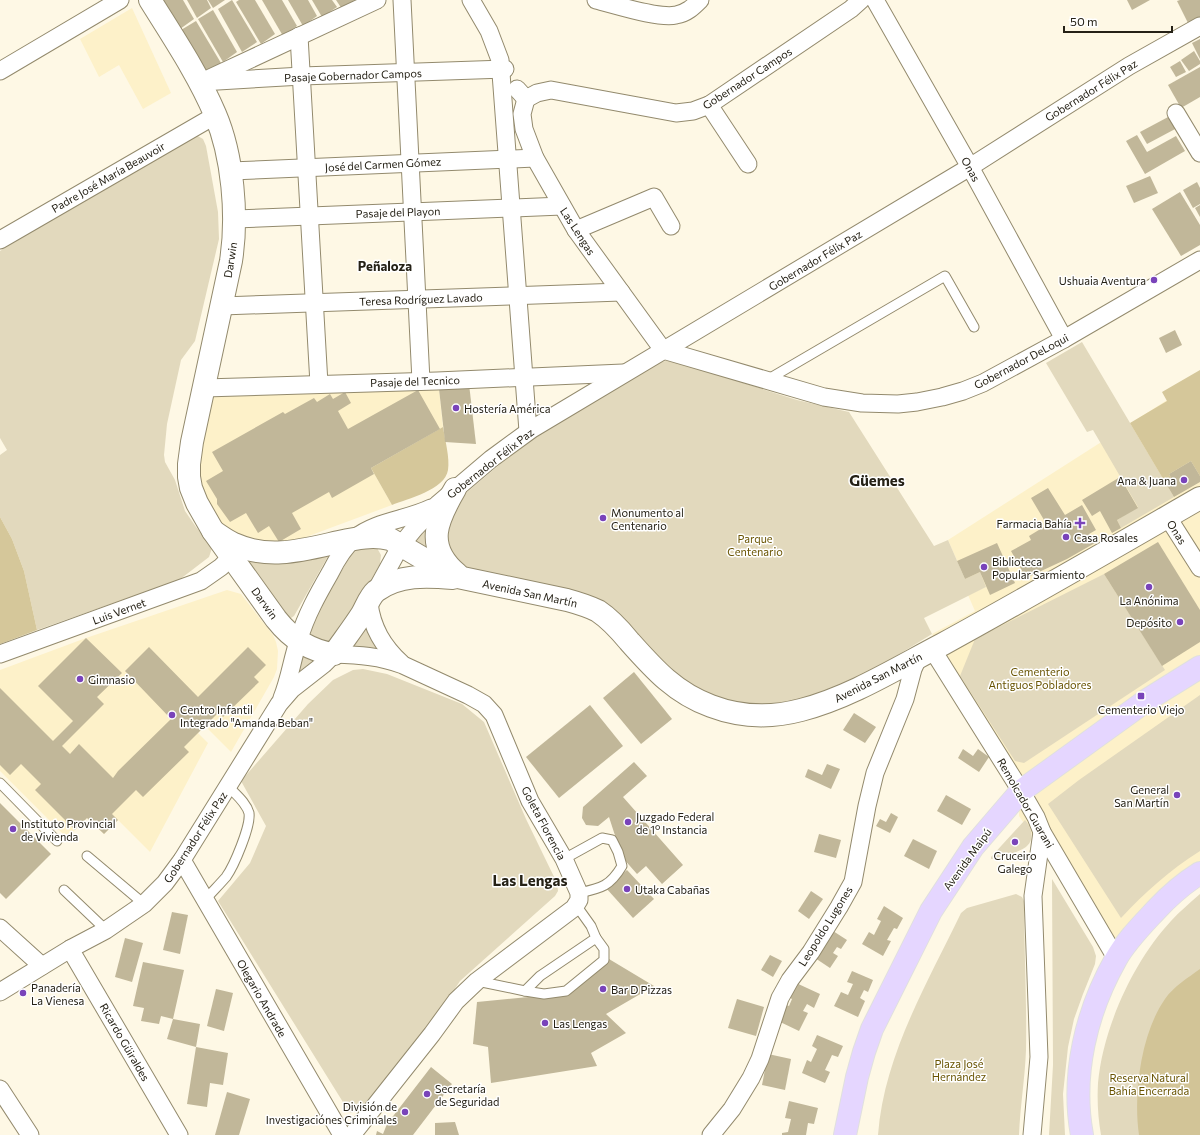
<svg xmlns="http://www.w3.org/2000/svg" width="1200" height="1135" font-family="Commissioner,sans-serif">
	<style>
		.built { fill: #fdf1c9 }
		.green { fill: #e2d9bd }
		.forest { fill: #d5c79a }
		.water { fill: #d2c497 }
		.building { fill: #c1b799 }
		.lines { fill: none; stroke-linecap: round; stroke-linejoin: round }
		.lane-casing { stroke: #938a6d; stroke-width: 11 }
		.street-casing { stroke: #938a6d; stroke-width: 19 }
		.secondary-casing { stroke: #938a6d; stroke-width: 24 }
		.primary-casing { stroke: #e0e0de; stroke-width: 24 }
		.lane { stroke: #fff; stroke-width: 9 }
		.street { stroke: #fff; stroke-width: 17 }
		.secondary { stroke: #fff; stroke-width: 22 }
		.primary { stroke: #e5d6ff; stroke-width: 22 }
		.poi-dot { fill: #7943ba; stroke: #fff; stroke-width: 1.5 }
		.labels { text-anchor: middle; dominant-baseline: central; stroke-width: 3; stroke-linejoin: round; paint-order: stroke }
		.street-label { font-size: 11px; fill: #252116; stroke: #fff }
		.poi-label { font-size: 11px; fill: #252116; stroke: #fff; text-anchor: start }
		.park-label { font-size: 11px; fill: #695402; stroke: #fff }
		.quarter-label { font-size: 13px; font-weight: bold; fill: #252116; stroke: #fff }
		.district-label { font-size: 15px; font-weight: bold; fill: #252116; stroke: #fff }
	</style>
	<rect width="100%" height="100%" fill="#fef8e5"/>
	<!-- built -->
	<g class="built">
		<path d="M132 8 171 93 143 109 119 65 99 77 80 39Z"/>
		<path d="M1200 379V867L1120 962 1019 816 1020 774 932 634 975 611 968 595 986 587 965 579 948 540Z"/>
		<path d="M439 389 443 427 371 468 392 505 306 537 295 541 274 544 243 537 234 532 218 520 205 501 196 469 209 396Z"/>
		<path d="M227 590 241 594 273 635 276 642 278 651 277 669 274 677 231 752 205 726 198 733 208 743 150 852 118 820 104 834 87 818 67 838 0 771V670L86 638Z"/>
	</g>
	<!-- green -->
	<g class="green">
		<path d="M196 135 203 139 206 146 218 212 219 239 195 341 181 360 167 424 164 455 165 462 175 480 185 511 196 527 210 544 212 548 209 557 179 580 37 630 24 571 12 539 0 517V455L7 450 0 438V251L189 137Z"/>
		<path d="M1082 342 1174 497 1121 528 1117 520 1138 507 1093 430 1087 432 1046 363Z"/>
		<path d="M666 361H674L797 400 849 412 934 546 948 540 965 579 980 572 986 587 924 618 932 634 854 682 838 690 774 706 726 702 683 684 617 617 465 568 458 562 444 538 459 499 525 443 658 362Z"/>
		<path d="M434 520 436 550 411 546 417 537Z"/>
		<path d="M377 548 381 555 380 564 339 635C336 637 332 642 328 642 320 643 312 637 309 630L310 623 353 552 356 549Z"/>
		<path d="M331 551 294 616 291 618 287 617 238 554C245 557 252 561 258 562 283 567 309 561 331 551Z"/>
		<path d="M1104 574 1165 670 1024 763 1015 761 960 676 975 639Z"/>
		<path d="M367 622 390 656 350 651Z"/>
		<path d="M299 653 317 664 299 676 296 671Z"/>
		<path d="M363 669 387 674 462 704 484 722 526 819 557 883 558 891 555 896 460 981 447 1001 362 1108 351 1113 346 1107 218 901 250 863 266 826 241 781 308 704 333 680 353 670Z"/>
		<path d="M1200 695V851C1170 870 1145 892 1121 918L1048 804 1079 780Z"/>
		<path d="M1025 820C1031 826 1035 839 1027 846 1022 851 999 859 991 859V857Z"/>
		<path d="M1052 879 1093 947 1096 956 1095 964 1083 994 1074 1019 1068 1047 1063 1094 1065 1135H1049L1053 1065Z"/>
		<path d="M1016 894 1022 897 1024 901C1024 950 1027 1000 1026 1050 1025 1078 1020 1107 1019 1135H878C884 1055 927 984 961 913L967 908Z"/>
		<path d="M1200 894V1135H1101C1098 1118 1097 1101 1098 1083 1103 1028 1133 962 1171 921 1180 911 1190 903 1200 894Z"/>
	</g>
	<!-- forest -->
	<g class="forest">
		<path d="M1200 370V476L1191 461 1169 474 1171 478 1165 482 1130 423 1167 401 1162 392Z"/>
		<path d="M443 427C445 440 450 458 448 470 445 490 407 499 392 505L371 468Z"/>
		<path d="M0 517 12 539 24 571 37 630 0 644Z"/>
	</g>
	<!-- water -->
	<path class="water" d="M1200 969V1135H1139C1133 1094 1141 1033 1165 999 1173 987 1189 977 1200 969Z"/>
	<!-- building -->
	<g class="building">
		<path d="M163 0H183L194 19 180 29Z"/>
		<path d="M187 0H207L211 8 197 18Z"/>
		<path d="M208 0H225L213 8Z"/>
		<path d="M232 0 257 42 242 52 218 9Z"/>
		<path d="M239 0H255L275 34 261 44 236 2Z"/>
		<path d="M262 0H282L297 26 283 36Z"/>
		<path d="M288 0H308L317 16 303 26Z"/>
		<path d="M312 0H332L337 7 322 17Z"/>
		<path d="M336 0H355L342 9Z"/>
		<path d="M1127 0H1150L1132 10Z"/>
		<path d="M1180 0H1200V17L1188 23 1177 1Z"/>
		<path d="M213 10 237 52 223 62 198 19Z"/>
		<path d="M196 21 221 63 206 72 181 30Z"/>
		<path d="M1200 39V59L1192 43Z"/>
		<path d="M1194 51 1200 61V64L1189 71 1181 60Z"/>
		<path d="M1180 61 1186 72 1176 77 1170 67Z"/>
		<path d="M1200 67V97L1181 108 1168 85Z"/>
		<path d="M1170 116 1177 128 1147 144 1140 132Z"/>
		<path d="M1137 135 1147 152 1176 136 1185 151 1145 174 1126 141Z"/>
		<path d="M1150 176 1158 193 1134 203 1126 186Z"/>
		<path d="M1197 182 1200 188V204L1193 208 1183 190Z"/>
		<path d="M1180 192 1200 225V245L1181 256 1152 209Z"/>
		<path d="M1200 205V217L1195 208Z"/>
		<path d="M1175 330 1182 345 1166 353 1159 338Z"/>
		<path d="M469 384 476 444 445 442 439 389Z"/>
		<path d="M418 390 440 429 371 468 374 474 332 498 329 492 292 513 301 529 279 542 269 526 258 533 246 513 230 522 217 504V499L206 481 223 471 212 452 283 412 285 414 314 398 317 402 330 394 333 399 345 392 351 403 338 411 348 429Z"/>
		<path d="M1191 461 1200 476V482L1174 497 1165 482 1171 478 1169 474Z"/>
		<path d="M1120 477 1138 508 1117 520 1121 528 1112 533 1100 511 1092 516 1082 500Z"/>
		<path d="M1048 488 1065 515 1082 505 1096 530 1089 534 1095 543 1067 559 1026 578 1011 551 1031 540 1029 536 1047 525 1031 498Z"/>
		<path d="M1158 542 1200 610V642L1162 666 1104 574Z"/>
		<path d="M997 543 1015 583 990 595 980 572 965 579 957 561Z"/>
		<path d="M86 638 122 673 97 697 104 704 62 746 70 754 79 744 113 778 118 771 171 719 125 671 149 647 198 697 248 647 266 665 254 677 259 682 223 717 219 712 184 747 189 752 143 797 136 790 112 814 118 820 104 834 87 818 75 830 35 790 41 784 21 764 10 775 0 765V688L53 741 73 721 38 686Z"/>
		<path d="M634 672 672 719 641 744 603 698Z"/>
		<path d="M590 705 623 746 559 798 526 757Z"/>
		<path d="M854 713 876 727 865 743 843 730Z"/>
		<path d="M963 749 973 756 978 749 989 757 979 772 958 758Z"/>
		<path d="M634 762 647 776 623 797 683 865 662 884 646 866 637 874 622 857 609 817 598 826 586 825 582 818 583 807Z"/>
		<path d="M827 764 840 769 831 789 805 777 808 769 822 775Z"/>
		<path d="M946 795 971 809 962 825 937 811Z"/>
		<path d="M0 803 51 854 6 899 0 893Z"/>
		<path d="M891 813 898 817 890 833 876 826 880 819 886 822Z"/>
		<path d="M819 834 841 840 836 858 814 852Z"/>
		<path d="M913 839 937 851 929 869 904 856Z"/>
		<path d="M627 870 654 899 633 918 606 888Z"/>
		<path d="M811 891 823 899 809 919 798 911Z"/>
		<path d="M884 906 903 918 897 929 894 928 887 940 891 941 883 956 862 944 869 932 874 935 881 921 877 919Z"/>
		<path d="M172 912 188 915 180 954 163 950Z"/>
		<path d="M833 931 847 940 841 949 837 947 833 953 838 956 830 968 815 958Z"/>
		<path d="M125 938 143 943 132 982 115 977Z"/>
		<path d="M770 955 782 961 773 977 761 970Z"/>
		<path d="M609 959 654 986 606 1014 626 1033 591 1053 597 1066 491 1083 488 1047 473 1044 477 1002 569 993Z"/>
		<path d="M143 962 184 970 173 1019 200 1024 196 1047 167 1039 173 1019 161 1016 159 1024 141 1021 144 1008 133 1006Z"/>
		<path d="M852 971 873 980 868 992 864 990 860 998 865 1001 858 1017 834 1006 841 992 848 995 853 984 847 982Z"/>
		<path d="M794 982 820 994 814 1008 807 1004 803 1011 808 1013 799 1031 776 1020 784 1004 789 1006 792 999 787 996Z"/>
		<path d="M216 989 233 993 224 1031 207 1026Z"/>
		<path d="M737 999 764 1007 756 1036 728 1028Z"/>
		<path d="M817 1035 843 1046 838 1057 832 1055 825 1070 830 1072 825 1083 802 1073 807 1060 811 1062 817 1049 812 1046Z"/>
		<path d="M196 1047 228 1053 223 1085 210 1083 207 1107 187 1104Z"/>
		<path d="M768 1054 791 1059 785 1090 762 1085Z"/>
		<path d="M431 1067 452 1084 413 1135H376L377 1131 383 1134 387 1124Z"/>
		<path d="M227 1092 250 1099 239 1135H215Z"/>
		<path d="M789 1101 818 1108 814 1124 808 1123 806 1135H782V1133L788 1132 791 1119 785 1118Z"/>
		<path d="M455 1122 459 1135H435V1123Z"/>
	</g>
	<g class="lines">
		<!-- lane casing -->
		<g class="lane-casing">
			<g id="lane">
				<path d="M767 380 945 276 974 327"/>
				<path d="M0 783 57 841"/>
				<path d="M87 856 144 904"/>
				<path d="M564 859 602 838 612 840 618 852 622 866C610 886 602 888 579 893"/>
				<path d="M64 890 106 930"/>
				<path d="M205 900C212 892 219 885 226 877 234 866 251 826 249 813 246 802 235 794 228 786"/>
				<path d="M477 981 525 991 540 976 596 938 591 926 576 905"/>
				<path d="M525 991 544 994 566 991 604 960V949L596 938"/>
			</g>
		</g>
		<!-- street casing -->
		<g class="street-casing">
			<g id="street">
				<path d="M402 0 421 381"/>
				<path d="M471 0 489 31 500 60 528 431"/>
				<path d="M596 0C616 5 659 19 676 15 687 13 693 7 700 0"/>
				<path d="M875 0 970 167 1064 339"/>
				<path d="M299 36 319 384"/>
				<path d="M0 71 120 0"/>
				<path d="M210 78 377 0"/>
				<path d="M201 82 302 76 505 69"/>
				<path d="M517 89 526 99"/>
				<path d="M526 99 537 93 551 90 676 113 693 111 709 105 851 9 861 0"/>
				<path d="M526 99 522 114 524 129 535 158 576 230 663 350"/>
				<path d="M709 105 748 164"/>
				<path d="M1176 113 1200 153"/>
				<path d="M231 171 535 158"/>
				<path d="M235 219 562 206"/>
				<path d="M576 230 654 197 671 226"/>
				<path d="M0 240 216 115"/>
				<path d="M222 306 621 292"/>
				<path d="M663 350 824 397 862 403 898 404 917 402 942 397 963 391 983 383 1064 339 1200 260"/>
				<path d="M204 388 437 381 623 373"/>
				<path d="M1167 516 1200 568"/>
				<path d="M375 592 401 545 415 528 438 504 491 459 532 429 970 167 1129 66 1200 26"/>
				<path d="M369 603C372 628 383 646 401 663"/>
				<path d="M932 649 1021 791 1036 817 1042 832 1116 958"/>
				<path d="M0 654 201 581 221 567 231 557"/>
				<path d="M282 698C290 678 292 659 299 639 306 615 318 594 330 573 336 561 344 547 355 538 376 521 406 520 431 508"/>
				<path d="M182 860 342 1135"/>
				<path d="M0 928 42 966"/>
				<path d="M70 949 179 1135"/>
				<path d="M0 992 70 949 106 930 144 904 165 883 182 860 279 704 292 689 324 664 334 654C358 655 380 656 403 665L468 695 484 704 494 715 530 801 564 859 579 893V900L574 908 477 981 456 1001 432 1034 352 1135"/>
				<path d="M0 1089 30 1135"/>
				<path d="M711 1135 732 1109 751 1078 760 1059 780 998 790 980 811 952 839 907 853 882 867 806 875 773 905 699 913 669 919 656"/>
				<path d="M1032 1135 1039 1057 1033 896 1042 832"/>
			</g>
		</g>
		<!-- secondary casing -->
		<g class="secondary-casing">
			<g id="secondary">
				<path d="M150 0C173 37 198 74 215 114 233 156 238 216 231 261L192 442 189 464V477L191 488 197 503 213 531 276 619C291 638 309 651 334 654 343 641 353 628 362 614 366 607 370 596 376 591 399 574 427 576 453 578"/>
				<path d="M455 489C437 520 424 546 457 574"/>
				<path d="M213 531C220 536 227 541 234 544 269 560 303 550 339 542 357 538 373 535 390 539L453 576 567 600C578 603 588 606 598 611 610 619 620 630 629 641 654 669 675 693 711 706 740 717 771 718 801 710 851 697 897 668 943 644 1029 597 1115 547 1200 498"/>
			</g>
		</g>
		<!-- primary casing -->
		<g class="primary-casing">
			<g id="primary">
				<path d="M845 1135 857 1077 864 1052 872 1029 931 911 973 847 1021 791 1147 700 1200 667"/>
				<path d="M1082 1135C1071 1075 1086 1012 1116 959 1126 941 1142 925 1156 910 1169 896 1184 883 1200 873"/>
			</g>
		</g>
		<!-- lane -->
		<use href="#lane" class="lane"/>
		<!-- street -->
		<use href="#street" class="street"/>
		<!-- secondary -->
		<use href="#secondary" class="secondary"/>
		<!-- primary -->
		<use href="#primary" class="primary"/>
	</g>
	<!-- markers -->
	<g class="poi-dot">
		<circle cx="1154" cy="280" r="4"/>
		<circle cx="456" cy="408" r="4"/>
		<circle cx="1184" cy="480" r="4"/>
		<circle cx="603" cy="518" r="4"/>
		<path d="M1078 517h4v4h4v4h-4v4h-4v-4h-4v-4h4z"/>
		<circle cx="1066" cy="537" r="4"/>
		<circle cx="984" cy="567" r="4"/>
		<circle cx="1149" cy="587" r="4"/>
		<circle cx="1180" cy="622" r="4"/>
		<circle cx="80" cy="679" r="4"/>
		<rect x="1137" y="692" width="8" height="8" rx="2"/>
		<circle cx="172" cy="715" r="4"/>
		<circle cx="1177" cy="795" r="4"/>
		<circle cx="628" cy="822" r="4"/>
		<circle cx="13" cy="829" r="4"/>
		<circle cx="1015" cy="842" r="4"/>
		<circle cx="627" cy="889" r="4"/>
		<circle cx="603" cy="989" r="4"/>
		<circle cx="23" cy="993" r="4"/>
		<circle cx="545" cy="1023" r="4"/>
		<circle cx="427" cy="1094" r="4"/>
		<circle cx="405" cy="1112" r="4"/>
	</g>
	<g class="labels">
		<!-- street labels -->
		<g class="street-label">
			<text transform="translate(353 75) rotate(-2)">Pasaje Gobernador Campos</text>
			<text transform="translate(747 78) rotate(-33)">Gobernador Campos</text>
			<text transform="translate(1091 90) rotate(-32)">Gobernador Félix Paz</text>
			<text transform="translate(383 164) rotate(-3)">José del Carmen Gómez</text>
			<text transform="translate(971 169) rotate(61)">Onas</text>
			<text transform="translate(108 177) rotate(-30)">Padre José María Beauvoir</text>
			<text transform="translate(398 212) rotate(-2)">Pasaje del Playon</text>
			<text transform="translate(578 231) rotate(57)">Las Lengas</text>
			<text transform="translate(230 260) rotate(-81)">Darwin</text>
			<text transform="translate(815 260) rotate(-31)">Gobernador Félix Paz</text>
			<text transform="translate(421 299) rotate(-2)">Teresa Rodríguez Lavado</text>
			<text transform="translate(1021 361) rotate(-28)">Gobernador DeLoqui</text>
			<text transform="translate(415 381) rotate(-2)">Pasaje del Tecnico</text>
			<text transform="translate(490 463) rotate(-38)">Gobernador Félix Paz</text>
			<text transform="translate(1177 532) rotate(58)">Onas</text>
			<text transform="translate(530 593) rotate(12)">Avenida San Martín</text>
			<text transform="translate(265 603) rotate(54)">Darwin</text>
			<text transform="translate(119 611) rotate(-20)">Luis Vernet</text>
			<text transform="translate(878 677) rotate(-27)">Avenida San Martín</text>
			<text transform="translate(1026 803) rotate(60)">Remolcador Guarani</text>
			<text transform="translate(544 823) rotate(62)">Goleta Florencia</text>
			<text transform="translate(195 837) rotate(-57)">Gobernador Félix Paz</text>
			<text transform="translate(967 859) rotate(-54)">Avenida Maipú</text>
			<text transform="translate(825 926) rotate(-58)">Leopoldo Lugones</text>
			<text transform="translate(262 998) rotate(60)">Olegario Andrade</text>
			<text transform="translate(125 1042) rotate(60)">Ricardo Güiraldes</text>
		</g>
		<!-- poi labels -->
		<g class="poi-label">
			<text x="1146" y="280" text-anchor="end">Ushuaia Aventura</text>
			<text x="464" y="408">Hostería América</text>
			<text x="1176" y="480" text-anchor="end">Ana &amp; Juana</text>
			<text x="611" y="512">Monumento al<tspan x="611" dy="13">Centenario</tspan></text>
			<text x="1072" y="523" text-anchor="end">Farmacia Bahía</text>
			<text x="1074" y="537">Casa Rosales</text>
			<text x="992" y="561">Biblioteca<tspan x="992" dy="13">Popular Sarmiento</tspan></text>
			<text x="1149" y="600" text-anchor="middle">La Anónima</text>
			<text x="1172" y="622" text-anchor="end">Depósito</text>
			<text x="88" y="679">Gimnasio</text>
			<text x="180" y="709">Centro Infantil<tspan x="180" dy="13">Integrado "Amanda Beban"</tspan></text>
			<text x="1141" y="709" text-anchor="middle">Cementerio Viejo</text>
			<text x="1169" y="789" text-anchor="end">General<tspan x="1169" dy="13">San Martín</tspan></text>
			<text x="636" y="816">Juzgado Federal<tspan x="636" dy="13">de 1° Instancia</tspan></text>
			<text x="21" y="823">Instituto Provincial<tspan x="21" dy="13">de Vivienda</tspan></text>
			<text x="1015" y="855" text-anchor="middle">Cruceiro<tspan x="1015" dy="13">Galego</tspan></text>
			<text x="635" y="889">Utaka Cabañas</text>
			<text x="31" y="987">Panadería<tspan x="31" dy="13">La Vienesa</tspan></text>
			<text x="611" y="989">Bar D Pizzas</text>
			<text x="553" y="1023">Las Lengas</text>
			<text x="435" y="1088">Secretaría<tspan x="435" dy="13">de Seguridad</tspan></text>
			<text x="397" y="1106" text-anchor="end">División de<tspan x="397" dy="13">Investigaciónes Criminales</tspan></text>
		</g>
		<!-- park labels -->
		<g class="park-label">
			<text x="755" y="538">Parque<tspan x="755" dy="13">Centenario</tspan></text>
			<text x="1040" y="671">Cementerio<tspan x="1040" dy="13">Antiguos Pobladores</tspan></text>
			<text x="959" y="1063">Plaza José<tspan x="959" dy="13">Hernández</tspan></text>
			<text x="1149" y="1077">Reserva Natural<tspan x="1149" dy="13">Bahía Encerrada</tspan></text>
		</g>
		<!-- quarter labels -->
		<g class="quarter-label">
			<text x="385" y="266">Peñaloza</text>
		</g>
		<!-- district labels -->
		<g class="district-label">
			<text x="877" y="480">Güemes</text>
			<text x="530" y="880">Las Lengas</text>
		</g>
	</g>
	<!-- scale -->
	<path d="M1064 26v6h108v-6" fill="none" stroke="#252116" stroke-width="2"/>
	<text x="1070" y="26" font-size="12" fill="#252116" stroke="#ffffff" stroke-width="3" paint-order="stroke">50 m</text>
</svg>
